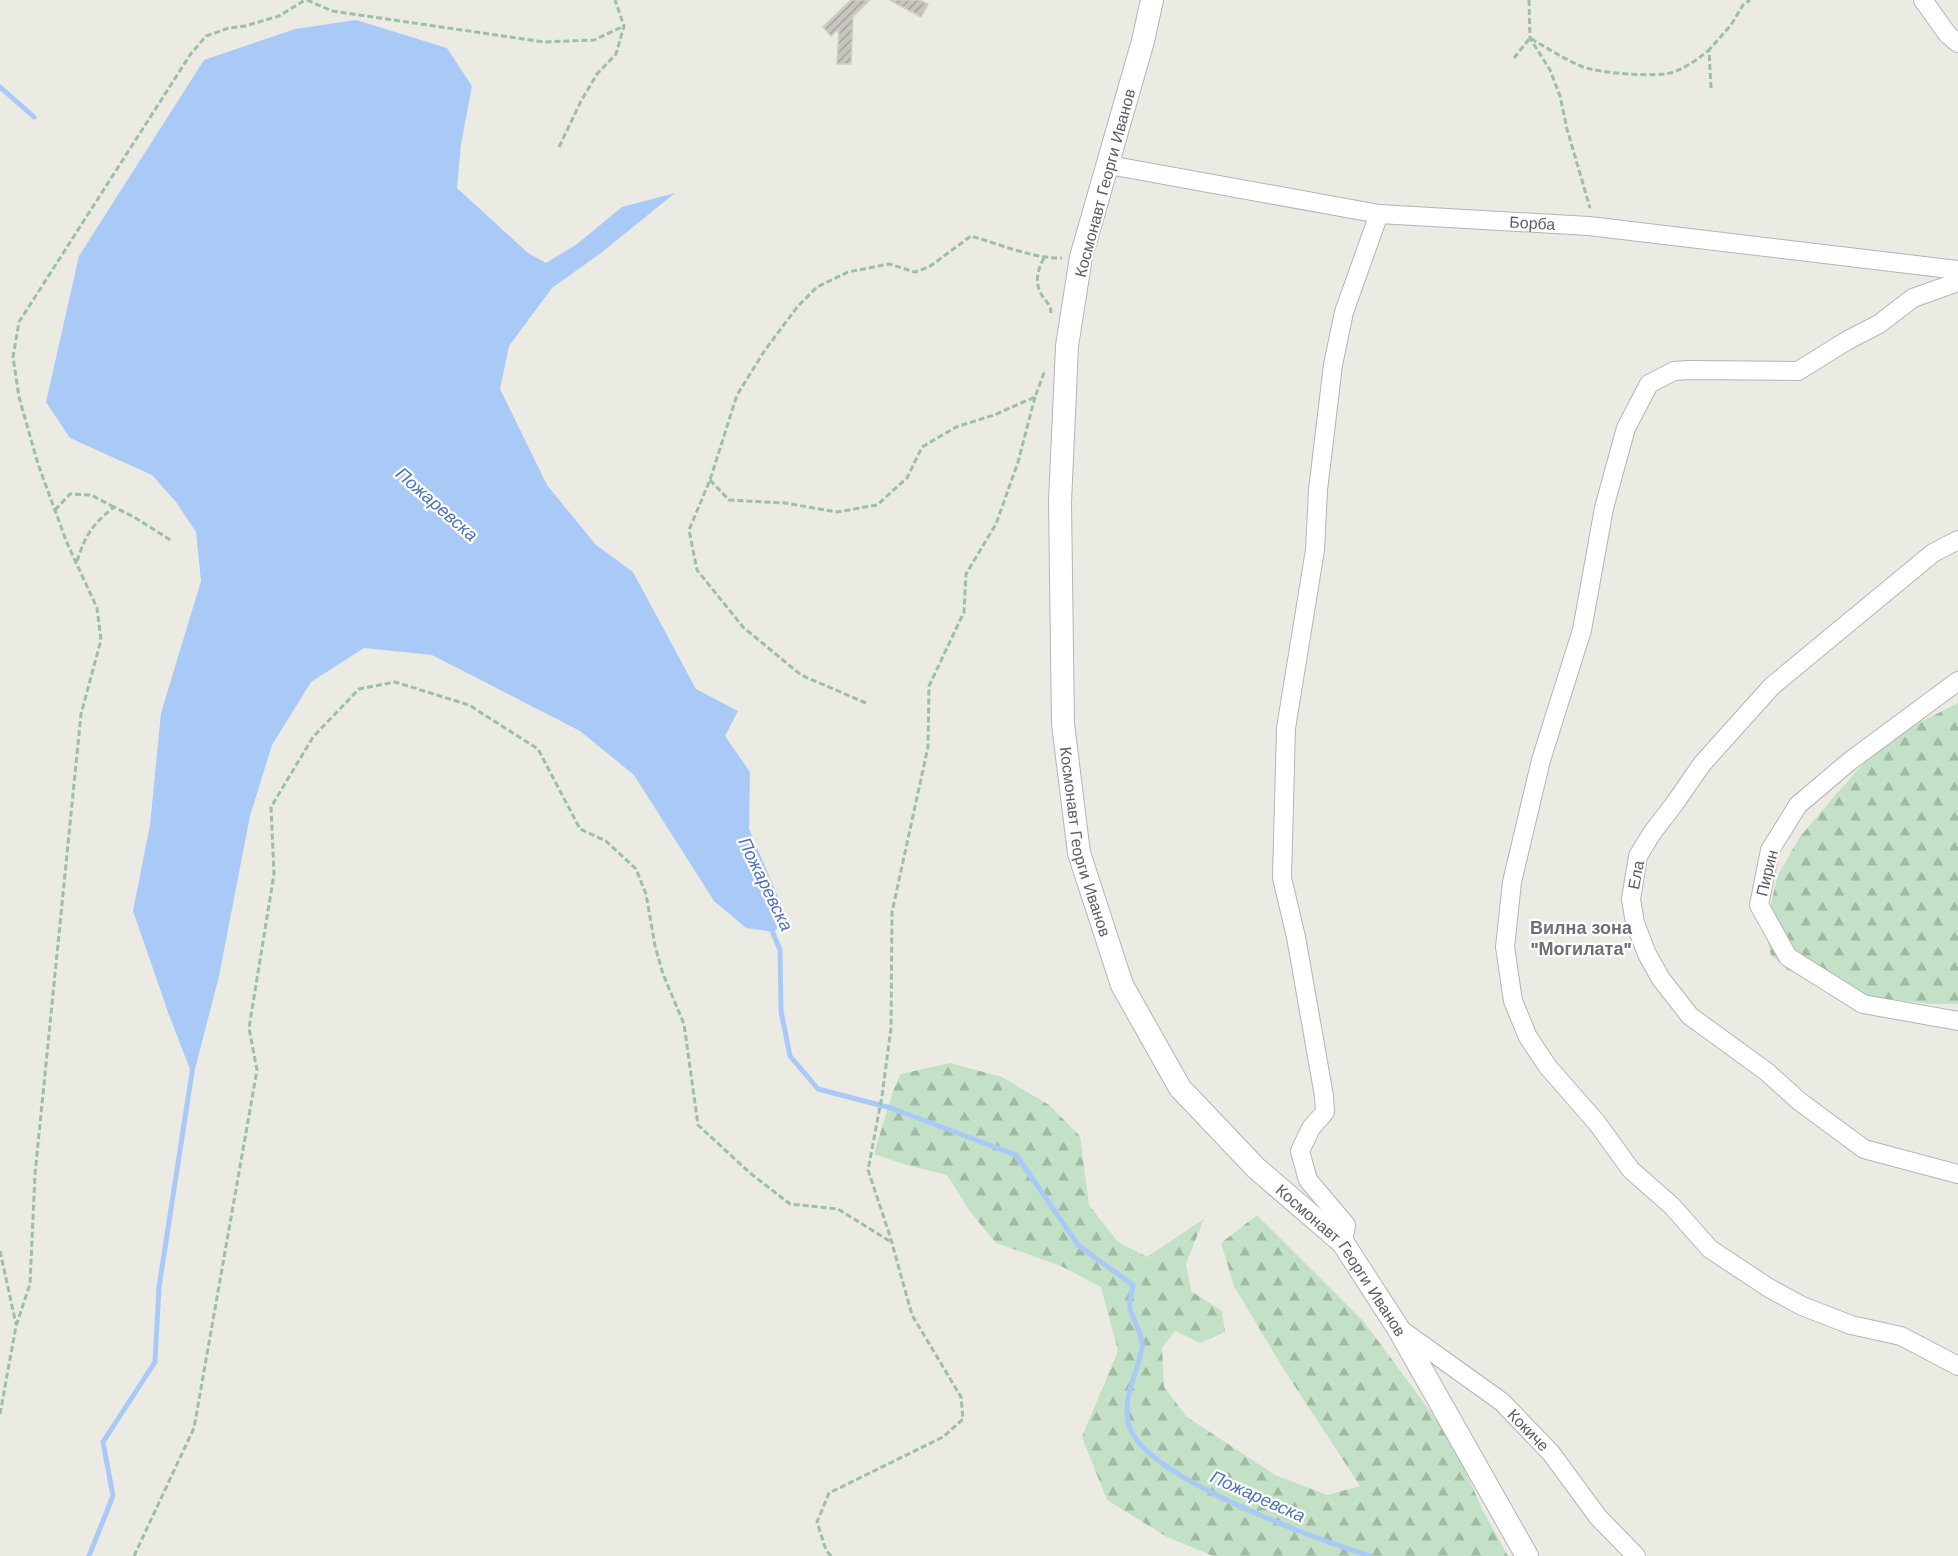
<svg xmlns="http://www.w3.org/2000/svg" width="1958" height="1556" font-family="'Work Sans',sans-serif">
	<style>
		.forest { fill: url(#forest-firs) }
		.water { fill: #a9caf6 }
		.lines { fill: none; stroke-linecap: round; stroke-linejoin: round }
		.stream { stroke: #a9caf6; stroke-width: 5 }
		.building { fill: url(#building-hatch); stroke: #d0cec2; stroke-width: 1.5 }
		.minor-casing { stroke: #b3b4b9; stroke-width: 20 }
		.tertiary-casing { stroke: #b3b4b9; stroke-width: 24 }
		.path { stroke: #9abfaa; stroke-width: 3; stroke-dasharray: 6 3; stroke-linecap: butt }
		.minor { stroke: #fff; stroke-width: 18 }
		.tertiary { stroke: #fff; stroke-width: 22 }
		.labels { text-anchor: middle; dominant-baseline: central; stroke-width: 4.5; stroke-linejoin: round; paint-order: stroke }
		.street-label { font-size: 16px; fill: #5b5d62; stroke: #fff }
		.water-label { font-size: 18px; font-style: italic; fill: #4f73b6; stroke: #fff }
		.neighbourhood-label { font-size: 18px; font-weight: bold; fill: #6c6f74; stroke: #fff }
	</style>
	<defs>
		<pattern id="forest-firs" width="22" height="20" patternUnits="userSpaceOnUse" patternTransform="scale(1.5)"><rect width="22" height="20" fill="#c2e1c6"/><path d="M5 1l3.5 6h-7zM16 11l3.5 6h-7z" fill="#a1baa4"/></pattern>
		<pattern id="building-hatch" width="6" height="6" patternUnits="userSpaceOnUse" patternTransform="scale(1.5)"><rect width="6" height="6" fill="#c8c5c0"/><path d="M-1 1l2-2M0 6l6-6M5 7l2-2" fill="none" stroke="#a5a39f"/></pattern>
	</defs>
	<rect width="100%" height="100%" fill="#ecebe3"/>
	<!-- forest -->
	<g class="forest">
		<path d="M1958 703V1004H1931L1873 997 1788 970 1771 955 1765 931 1777 877 1799 838 1832 799 1864 763 1893 736Z"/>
		<path d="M950 1063 1002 1077 1049 1105 1080 1136 1089 1205 1118 1242 1147 1257 1204 1219 1186 1263 1191 1291 1222 1311 1225 1332 1200 1343 1175 1331 1162 1348 1164 1387 1187 1417 1275 1475 1327 1495 1360 1486 1281 1365 1234 1286 1221 1243 1257 1215 1364 1322 1453 1442 1483 1511 1508 1556H1213L1167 1537 1107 1500 1082 1437 1118 1351 1101 1287 1061 1266 996 1243 972 1214 947 1175 903 1164 874 1154 894 1088 901 1074Z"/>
	</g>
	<!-- water -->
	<path class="water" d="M356 20 447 48 472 86 461 144 457 188 528 253 546 263 577 244 622 207 675 193 601 253 552 288 509 346 500 389 547 485 596 545 633 572 696 689 738 711 725 736 750 772 749 829 787 918 774 932 746 928 714 901 634 775 580 731 432 655 364 648 311 682 272 745 250 816 219 976 193 1077 169 1015 133 911 150 825 161 713 201 581 196 532 176 502 152 475 70 438 46 402 79 256 204 60 295 29Z"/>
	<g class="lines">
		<!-- stream -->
		<g class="stream">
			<path d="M0 87 34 117"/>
			<path d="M771 928 780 950 781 1011 790 1056 818 1089 891 1108 1016 1155 1079 1246 1133 1285C1132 1292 1129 1301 1130 1308 1132 1320 1144 1335 1142 1347 1138 1374 1123 1393 1128 1422 1137 1476 1320 1540 1370 1556"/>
			<path d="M89 1556 113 1496 103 1442 155 1362 159 1287 192 1072"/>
		</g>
	</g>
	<!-- building -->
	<g class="building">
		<path d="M851 0H870L853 16 851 64H837L839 29 831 36 823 27Z"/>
		<path d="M890 0H919L928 4 921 17Z"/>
	</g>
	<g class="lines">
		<!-- minor casing -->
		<g class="minor-casing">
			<g id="minor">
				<path d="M1923 0 1948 35 1958 43"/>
				<path id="s1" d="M1109 165 1379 214 1589 226 1958 270"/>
				<path d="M1958 282 1913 298 1879 324 1848 340 1798 371 1688 370 1674 371 1649 384 1626 428 1604 508 1582 630 1541 760 1512 882 1505 947 1513 1001 1528 1037 1548 1067 1597 1123 1631 1170 1672 1206 1710 1249 1769 1288 1802 1306 1851 1325 1901 1336 1958 1366"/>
				<path d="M1958 540 1933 553 1772 686 1702 764 1675 803 1652 833 1638 856 1631 899 1635 923 1647 954 1661 979 1690 1016 1767 1072 1799 1101 1864 1149 1958 1174"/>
				<path d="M1958 681 1850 761 1798 805 1770 850 1759 905 1788 957 1863 1004 1958 1021"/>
				<path d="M1343 1243 1346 1225 1308 1180 1300 1151 1311 1128 1325 1112 1324 1096 1296 937 1282 878 1286 728 1315 550 1318 490 1333 365 1344 312 1379 214"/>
				<path id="s2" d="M1400 1329 1502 1402 1551 1453 1598 1517 1636 1556"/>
			</g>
		</g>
		<!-- tertiary casing -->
		<g class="tertiary-casing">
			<g id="tertiary">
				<path id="s3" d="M1152 0 1143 41 1081 257 1067 346 1060 502 1063 724 1079 853 1122 985 1180 1088 1256 1168 1343 1243 1398 1328 1527 1556"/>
			</g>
		</g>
		<!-- path -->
		<g class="path">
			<path d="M307 0 332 11 544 42 594 40 624 26"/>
			<path d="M1529 0 1530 38 1550 70 1560 96 1567 129 1590 208"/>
			<path d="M1514 58 1530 38C1547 48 1564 59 1583 67 1599 73 1658 78 1674 72 1688 66 1698 59 1709 50"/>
			<path d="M1711 88 1709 50 1731 25 1743 5 1750 0"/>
			<path d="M559 147 581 101 597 74 616 54 624 26 615 0"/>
			<path d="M1044 258C1038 268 1035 281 1040 292 1044 300 1051 304 1051 313"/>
			<path d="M710 480 729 500 785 503 837 512 877 505 907 478 922 447 956 427 994 415 1035 397 1045 370"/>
			<path d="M55 510 70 494 91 495 114 507"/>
			<path d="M77 561C86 534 92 525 114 507L134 517 172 541"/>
			<path d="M866 703 801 675 743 627 697 570 689 530 710 480 737 395 765 350 798 306 817 287 848 272 889 264 915 272 929 267 971 236C999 244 1034 259 1062 258"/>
			<path d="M0 1251 16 1324"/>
			<path d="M0 1414 16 1326 30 1284 35 1174 81 714 101 640 97 608 67 543 38 464 19 397 13 357 19 322 190 55 206 36 229 28 245 26 279 16 305 0"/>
			<path d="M134 1556 194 1428 257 1070 249 1028 274 874 271 807 313 737 359 689 395 682 469 705 538 749 580 829 606 841 636 869 646 894 655 946 663 974 684 1024 698 1125 750 1173 790 1204 838 1209 891 1242"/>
			<path d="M831 1556 826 1550 817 1522 829 1493 943 1437 963 1419 961 1397 912 1315 890 1236 868 1170 882 1096 891 1028 892 912 928 747 929 686 964 612 966 574 996 524 1018 462 1035 397"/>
		</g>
		<!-- minor -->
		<use href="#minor" class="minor"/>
		<!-- tertiary -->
		<use href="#tertiary" class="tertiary"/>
	</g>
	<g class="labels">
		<!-- street labels -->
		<g class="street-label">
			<text transform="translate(1105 183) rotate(-75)">Космонавт Георги Иванов</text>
			<text stroke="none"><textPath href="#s1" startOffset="428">Борба</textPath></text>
			<text stroke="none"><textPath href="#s3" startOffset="855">Космонавт Георги Иванов</textPath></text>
			<text transform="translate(1767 873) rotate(-76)">Пирин</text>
			<text transform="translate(1636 875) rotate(-79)">Ела</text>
			<text stroke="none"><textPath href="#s3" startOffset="1359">Космонавт Георги Иванов</textPath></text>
			<text stroke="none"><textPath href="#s2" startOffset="164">Кокиче</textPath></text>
		</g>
		<!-- water labels -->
		<g class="water-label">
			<text transform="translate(437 504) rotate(41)">Пожаревска</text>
			<text transform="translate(766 884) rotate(64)">Пожаревска</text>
			<text transform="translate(1258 1496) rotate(24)">Пожаревска</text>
		</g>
		<!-- neighbourhood labels -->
		<g class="neighbourhood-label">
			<text x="1581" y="927">Вилна зона<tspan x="1581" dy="21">"Могилата"</tspan></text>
		</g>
	</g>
</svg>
